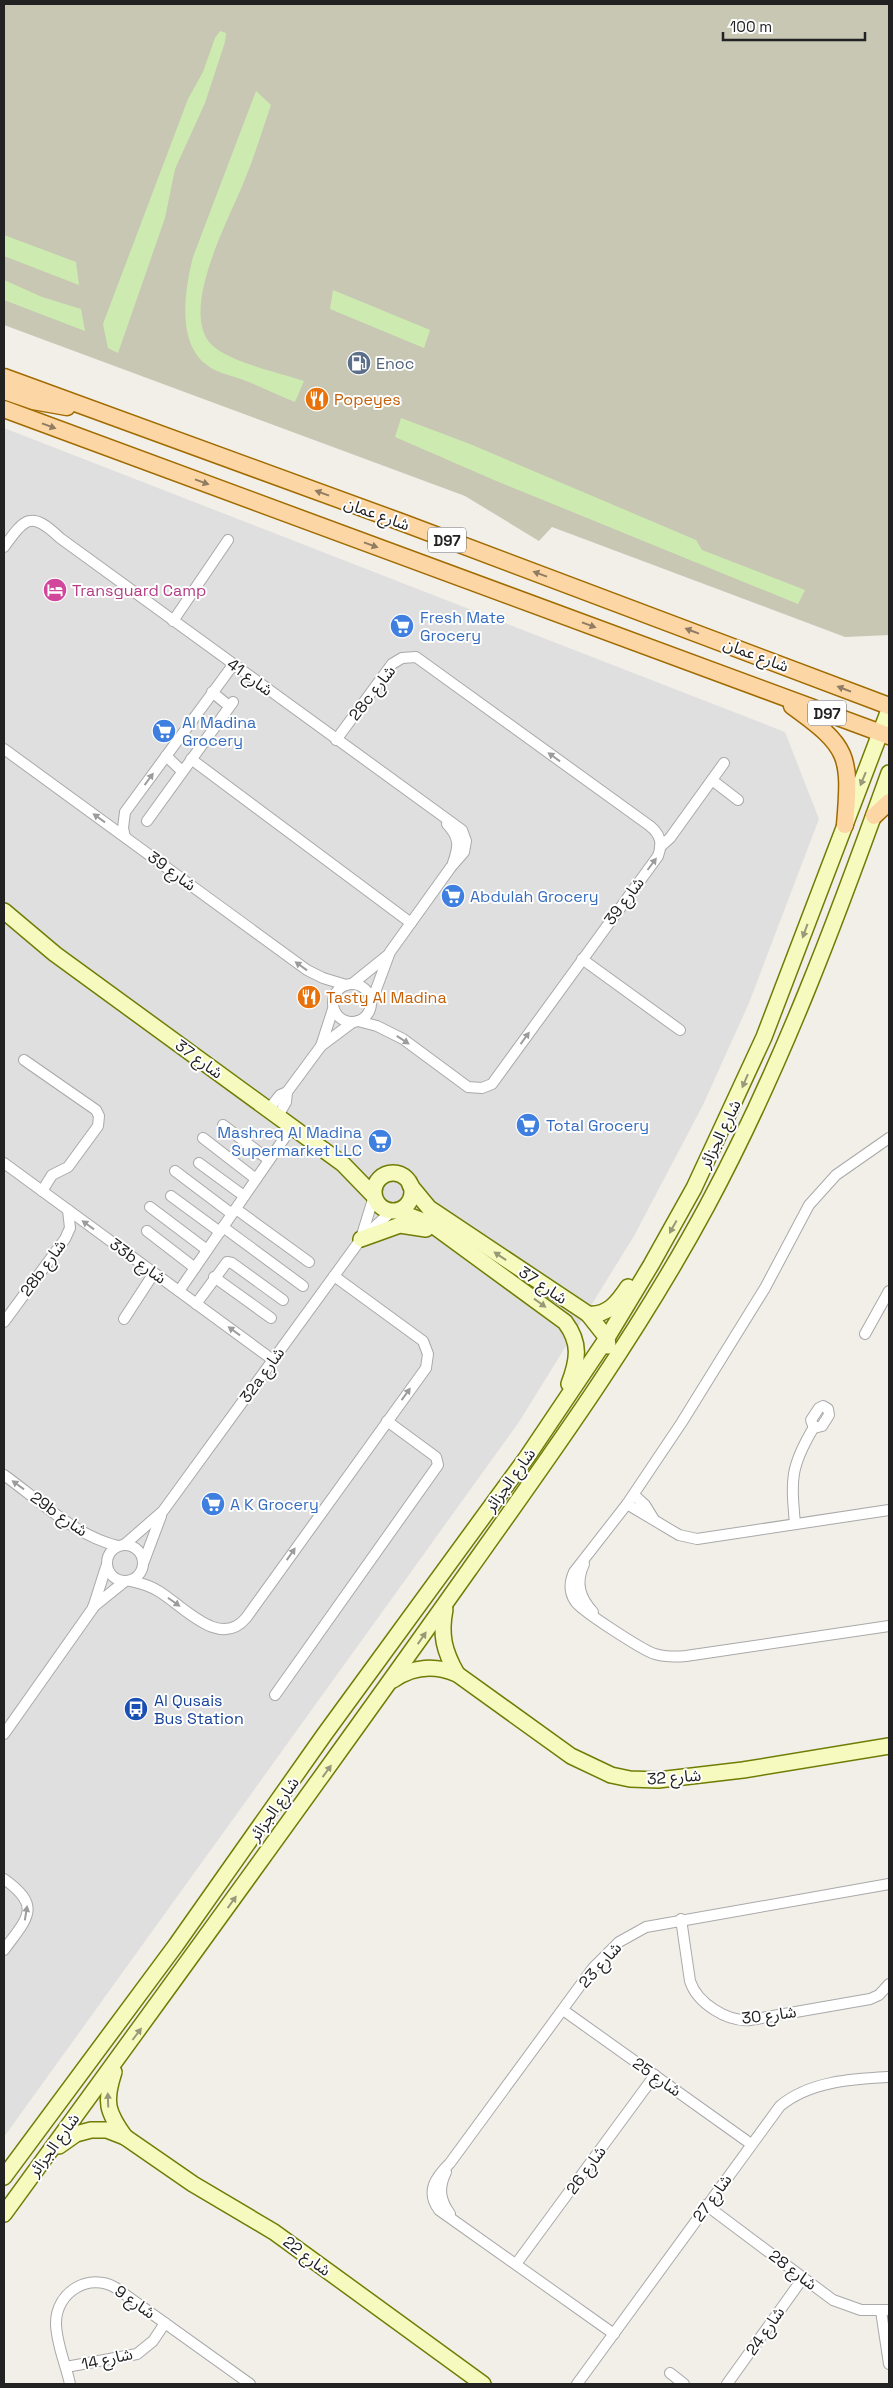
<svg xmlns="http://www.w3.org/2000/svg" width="893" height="2388" font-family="'Space Grotesk','Noto Sans Arabic',sans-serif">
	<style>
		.residential { fill: #e0dfdf }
		.construction { fill: #c7c7b4 }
		.grass { fill: #cdebb0 }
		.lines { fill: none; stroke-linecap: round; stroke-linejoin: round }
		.street-casing { stroke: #a9a9a9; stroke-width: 12 }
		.secondary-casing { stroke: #707d05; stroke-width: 18 }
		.primary-casing { stroke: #a06b00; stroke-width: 19 }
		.street { stroke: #fff; stroke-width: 10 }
		.secondary { stroke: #f7fabf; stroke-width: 15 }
		.primary { stroke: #fcd6a4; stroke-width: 16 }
		.oneway { fill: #8f7c63 }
		.oneway2 { fill: #9c9c9c }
		.oneway3 { fill: #979978 }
		.labels { text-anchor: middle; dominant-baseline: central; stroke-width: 4; stroke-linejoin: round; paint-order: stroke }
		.shield { fill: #fff; stroke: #646464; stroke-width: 1 }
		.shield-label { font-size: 15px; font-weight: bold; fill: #222 }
		.service-label { font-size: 16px; fill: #4e5e75; stroke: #fff; text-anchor: start }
		.food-label { font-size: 16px; fill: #c56008; stroke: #fff; text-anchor: start }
		.street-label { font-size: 16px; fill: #222; stroke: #fff }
		.hotel-label { font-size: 16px; fill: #b23c85; stroke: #fff; text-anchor: start }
		.shop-label { font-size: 16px; fill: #366cbe; stroke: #fff; text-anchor: start }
		.transit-label { font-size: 16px; fill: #164399; stroke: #fff; text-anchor: start }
	</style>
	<rect width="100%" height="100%" fill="#f2efe9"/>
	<!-- residential -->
	<path class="residential" d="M4 428 785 732 819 819 749 1003 703 1105 634 1236 519 1422 4 2137Z"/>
	<!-- construction -->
	<path class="construction" d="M4 4H889V635L845 637 552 527 539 541 465 496 4 325Z"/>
	<!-- grass -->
	<g class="grass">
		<path d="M220 31 226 33 225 42 205 103 175 169 165 218 118 353 108 348 103 324 188 99 203 72 215 38Z"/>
		<path d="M256 91 271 105C262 131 254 158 243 184 229 219 178 312 212 345 229 362 280 373 304 381L295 402C275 394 256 384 235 377 225 374 216 372 207 365 176 343 185 288 193 257Z"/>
		<path d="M4 235 76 262 79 285 4 256Z"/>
		<path d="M4 280 42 297 81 309 85 331 4 300Z"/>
		<path d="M333 290 430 330 424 348 330 309Z"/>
		<path d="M401 418 470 444 696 540 702 550 805 590 798 604 494 480 395 437Z"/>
	</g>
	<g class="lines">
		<!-- street casing -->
		<g class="street-casing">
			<g id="street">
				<path d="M4 547C25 518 31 510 60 538L462 830 466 841 464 852 451 867 390 952 371 1003"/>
				<path d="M173 621 228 540"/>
				<path d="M212 692 229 706"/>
				<path d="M336 740 392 664 402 658 416 657 650 826C660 834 663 843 658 856L492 1084 482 1088 468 1087 403 1039 377 1026 358 1021"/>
				<path d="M4 749 307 970 323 978 346 985"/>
				<path d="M166 756 182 771"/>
				<path d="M191 759 411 923"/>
				<path d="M712 780 738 800"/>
				<path d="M147 821 233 702"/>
				<path d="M447 824C460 838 459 846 453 863"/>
				<path d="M125 837 123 828 125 812 233 665"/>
				<path d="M660 847 670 838 724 763"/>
				<path d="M582 959 680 1030"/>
				<circle cx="352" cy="1003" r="19"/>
				<path d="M352 984 388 955"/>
				<path d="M321 1046 333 1009"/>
				<path d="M24 1060 96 1110 99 1116 98 1126 68 1167 52 1175 42 1191"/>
				<path d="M269 1109 280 1095 287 1092 321 1046 353 1022"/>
				<path d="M278 1116 286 1102 287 1092"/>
				<path d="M223 1125 269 1160"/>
				<path d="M203 1138 256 1179"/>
				<path d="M889 1138 836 1175 809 1205 765 1288 682 1422 627 1504 574 1572C570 1581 569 1592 575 1601 580 1610 644 1651 655 1654 665 1657 675 1657 686 1656L889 1626"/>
				<path d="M4 1163 273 1360"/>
				<path d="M199 1163 244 1196"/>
				<path d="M175 1171 232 1214"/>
				<path d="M171 1196 220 1232"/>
				<path d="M150 1207 207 1250"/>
				<path d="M236 1209 309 1262"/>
				<path d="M223 1227 303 1286"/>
				<path d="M147 1231 195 1268"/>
				<path d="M361 1238 374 1196"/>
				<path d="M214 1277 271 1318"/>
				<path d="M179 1291 292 1127"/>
				<path d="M196 1304 227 1262 232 1263 283 1300"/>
				<path d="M124 1319 154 1273"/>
				<path d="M4 1322 65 1239 70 1228 68 1210"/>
				<path d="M865 1334 889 1291"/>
				<path d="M823 1406 828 1409 829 1415 822 1426 814 1428 811 1420 819 1408Z"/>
				<path d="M4 1475C39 1500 75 1536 118 1546"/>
				<path d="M634 1495 645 1505 653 1518"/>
				<path d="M627 1504 679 1535 697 1539 889 1510"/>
				<path d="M795 1524C791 1479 790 1467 814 1427"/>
				<circle cx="125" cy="1563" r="18"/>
				<path d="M124 1545 163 1511 361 1239 392 1211"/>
				<path d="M143 1564 161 1516"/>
				<path d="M584 1564C575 1583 580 1598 593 1612"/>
				<path d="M131 1581C141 1583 151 1586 160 1592 184 1607 220 1649 246 1618L426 1368 428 1354 423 1341 334 1276"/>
				<path d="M93 1607 124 1582"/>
				<path d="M275 1695 438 1465 436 1457 387 1421"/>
				<path d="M4 1734 93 1608 106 1567"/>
				<path d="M4 1879C43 1907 27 1918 4 1950"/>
				<path d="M681 1919 690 1981C697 2003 727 2022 750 2020L870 1999 879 1995 889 1984"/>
				<path d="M563 2010 751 2144"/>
				<path d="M446 2172C438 2188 440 2200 450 2214"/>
				<path d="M706 2205 833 2300 861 2310H889"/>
				<path d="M516 2264 655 2075"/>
				<path d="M881 2311 889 2364"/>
				<path d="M614 2334 439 2210C425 2191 436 2177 450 2163L593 1968 619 1942 646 1927 889 1884"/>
				<path d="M66 2367 137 2354 153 2341 165 2323"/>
				<path d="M670 2373 684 2384"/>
				<path d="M70 2384C66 2365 56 2343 56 2323 56 2292 89 2272 116 2288L250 2384"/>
				<path d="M577 2384 780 2106C810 2081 852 2079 889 2077"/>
				<path d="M727 2384 803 2278"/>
			</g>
		</g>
		<!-- secondary casing -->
		<g class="secondary-casing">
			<g id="secondary">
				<path d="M4 911 55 954 343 1164 374 1196"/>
				<circle cx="393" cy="1192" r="19"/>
				<path d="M410 1185 429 1208 588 1314C608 1316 618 1302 628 1287"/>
				<path d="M397 1211 431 1224 565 1322C581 1343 578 1360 569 1384"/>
				<path d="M361 1239 400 1225 426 1229"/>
				<path d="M588 1314 607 1338 608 1346"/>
				<path d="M445 1609C440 1635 444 1651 457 1674"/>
				<path d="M393 1680C413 1666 436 1665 457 1674L571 1756 611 1775 630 1779 658 1780 743 1770 889 1746"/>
				<path d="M114 2072C104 2102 107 2112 125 2137"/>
				<path d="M59 2146 76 2134 91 2130H107L125 2137 193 2184 274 2232 483 2384"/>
				<path d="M4 2177 176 1945 324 1735 527 1457 607 1338 651 1265 694 1188 764 1037 889 710"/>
				<path d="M4 2214C160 2000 316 1786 469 1570 553 1452 638 1334 707 1206 781 1068 836 921 889 773"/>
			</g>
		</g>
		<!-- primary casing -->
		<g class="primary-casing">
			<g id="primary">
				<path d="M4 377 401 522 889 706"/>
				<path d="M4 391 33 401 67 407"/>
				<path d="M4 409 889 736"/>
				<path d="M792 706C849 747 851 755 845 825"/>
				<path d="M874 816 889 802"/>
			</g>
		</g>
		<!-- street -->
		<use href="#street" class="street"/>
		<!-- secondary -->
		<use href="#secondary" class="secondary"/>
		<!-- primary -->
		<use href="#primary" class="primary"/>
	</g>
	<!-- one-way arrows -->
	<defs><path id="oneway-solid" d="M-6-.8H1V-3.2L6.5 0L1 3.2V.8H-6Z" transform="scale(1.25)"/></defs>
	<g class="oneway">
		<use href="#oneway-solid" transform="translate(49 426) rotate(20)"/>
		<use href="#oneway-solid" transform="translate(202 482) rotate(20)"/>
		<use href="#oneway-solid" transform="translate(322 493) rotate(-160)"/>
		<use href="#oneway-solid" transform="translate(371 545) rotate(20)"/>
		<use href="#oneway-solid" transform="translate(540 574) rotate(-160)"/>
		<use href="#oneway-solid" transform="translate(589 625) rotate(20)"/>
		<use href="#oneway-solid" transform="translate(692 631) rotate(-159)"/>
		<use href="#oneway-solid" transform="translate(844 689) rotate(-159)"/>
	</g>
	<g class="oneway2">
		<use href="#oneway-solid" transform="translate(554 757) rotate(-144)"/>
		<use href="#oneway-solid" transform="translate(149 779) rotate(-54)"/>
		<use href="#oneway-solid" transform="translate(99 818) rotate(-144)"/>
		<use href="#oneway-solid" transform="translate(652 864) rotate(-53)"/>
		<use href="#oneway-solid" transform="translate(301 966) rotate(-144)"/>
		<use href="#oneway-solid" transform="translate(525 1038) rotate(-54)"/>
		<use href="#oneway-solid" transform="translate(403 1040) rotate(33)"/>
		<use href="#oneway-solid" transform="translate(88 1225) rotate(-144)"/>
		<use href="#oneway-solid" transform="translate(234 1331) rotate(-144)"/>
		<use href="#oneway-solid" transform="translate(406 1394) rotate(-54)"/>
		<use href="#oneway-solid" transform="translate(18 1485) rotate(-144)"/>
		<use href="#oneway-solid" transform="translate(291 1554) rotate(-55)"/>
		<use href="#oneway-solid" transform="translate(174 1602) rotate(35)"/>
		<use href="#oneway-solid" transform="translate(26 1913) rotate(-81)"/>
	</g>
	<g class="oneway3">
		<use href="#oneway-solid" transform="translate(863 779) rotate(112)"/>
		<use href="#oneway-solid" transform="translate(805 931) rotate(110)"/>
		<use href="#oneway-solid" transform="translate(745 1081) rotate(113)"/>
		<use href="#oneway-solid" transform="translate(673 1227) rotate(119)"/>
		<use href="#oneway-solid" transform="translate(500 1256) rotate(-146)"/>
		<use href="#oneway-solid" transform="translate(540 1303) rotate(36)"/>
		<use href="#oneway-solid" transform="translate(422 1638) rotate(-55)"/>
		<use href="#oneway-solid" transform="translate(327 1771) rotate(-54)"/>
		<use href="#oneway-solid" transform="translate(232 1902) rotate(-54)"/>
		<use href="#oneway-solid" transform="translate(137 2034) rotate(-53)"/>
		<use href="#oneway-solid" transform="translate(108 2100) rotate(-92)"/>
	</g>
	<!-- icons -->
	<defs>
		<g id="fuel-disc" transform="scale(1.25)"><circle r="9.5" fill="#5c6f8a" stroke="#fff"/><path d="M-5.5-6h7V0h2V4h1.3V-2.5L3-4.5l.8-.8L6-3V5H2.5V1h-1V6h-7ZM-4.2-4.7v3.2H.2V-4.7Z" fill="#fff"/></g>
		<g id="restaurant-disc" transform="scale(1.25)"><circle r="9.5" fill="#e8710a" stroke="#fff"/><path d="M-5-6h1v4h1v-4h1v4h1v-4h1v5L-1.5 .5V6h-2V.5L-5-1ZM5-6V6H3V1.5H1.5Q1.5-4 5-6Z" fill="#fff"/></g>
		<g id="hotel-disc" transform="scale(1.25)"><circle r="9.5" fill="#d1479c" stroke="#fff"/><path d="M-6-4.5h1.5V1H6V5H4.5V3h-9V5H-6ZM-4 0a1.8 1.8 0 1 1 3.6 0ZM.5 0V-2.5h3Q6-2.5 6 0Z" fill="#fff"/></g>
		<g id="supermarket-disc" transform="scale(1.25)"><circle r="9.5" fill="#3f7fe0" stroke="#fff"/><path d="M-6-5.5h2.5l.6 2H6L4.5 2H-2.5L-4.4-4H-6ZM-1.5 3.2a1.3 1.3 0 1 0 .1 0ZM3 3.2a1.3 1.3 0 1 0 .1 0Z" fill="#fff"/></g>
		<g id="bus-disc" transform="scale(1.25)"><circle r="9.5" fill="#1a4fb4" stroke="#fff"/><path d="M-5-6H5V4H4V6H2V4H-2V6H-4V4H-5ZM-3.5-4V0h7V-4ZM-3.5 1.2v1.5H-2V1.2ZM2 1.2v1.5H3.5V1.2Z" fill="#fff"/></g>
	</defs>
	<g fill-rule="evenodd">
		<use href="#fuel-disc" x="359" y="363"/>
		<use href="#restaurant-disc" x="317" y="399"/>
		<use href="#hotel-disc" x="55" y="590"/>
		<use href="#supermarket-disc" x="402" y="626"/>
		<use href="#supermarket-disc" x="164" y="731"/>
		<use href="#supermarket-disc" x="453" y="896"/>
		<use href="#restaurant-disc" x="309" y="997"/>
		<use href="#supermarket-disc" x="528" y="1125"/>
		<use href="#supermarket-disc" x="380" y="1141"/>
		<use href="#supermarket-disc" x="213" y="1504"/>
		<use href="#bus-disc" x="136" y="1709"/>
	</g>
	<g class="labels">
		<!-- shield labels -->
		<g class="shield">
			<rect x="428" y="527.5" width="38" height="25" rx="4"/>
			<rect x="808" y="700.5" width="38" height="25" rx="4"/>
		</g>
		<g class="shield-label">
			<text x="447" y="540">D97</text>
			<text x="827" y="713">D97</text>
		</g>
		<!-- service labels -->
		<g class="service-label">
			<text x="376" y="363">Enoc</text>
		</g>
		<!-- food labels -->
		<g class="food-label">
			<text x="334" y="399">Popeyes</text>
			<text x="326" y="997">Tasty Al Madina</text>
		</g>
		<!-- street labels -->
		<g class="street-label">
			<text transform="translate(377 514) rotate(20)">شارع عمان</text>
			<text transform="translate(756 655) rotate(21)">شارع عمان</text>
			<text transform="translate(250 677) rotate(36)">شارع 41</text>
			<text transform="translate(372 693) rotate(-52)">28c شارع</text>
			<text transform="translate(172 871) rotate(36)">شارع 39</text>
			<text transform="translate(624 901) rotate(-53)">شارع 39</text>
			<text transform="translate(199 1059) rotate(36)">شارع 37</text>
			<text transform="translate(720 1134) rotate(-64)">شارع الجزائر</text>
			<text transform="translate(138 1261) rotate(36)">33b شارع</text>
			<text transform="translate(43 1268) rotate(-54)">28b شارع</text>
			<text transform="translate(543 1285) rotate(34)">شارع 37</text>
			<text transform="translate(262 1375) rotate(-54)">32a شارع</text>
			<text transform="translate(510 1480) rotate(-54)">شارع الجزائر</text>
			<text transform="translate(59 1514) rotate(35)">29b شارع</text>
			<text transform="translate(674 1777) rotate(-4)">شارع 32</text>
			<text transform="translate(274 1809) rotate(-55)">شارع الجزائر</text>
			<text transform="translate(600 1965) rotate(-48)">شارع 23</text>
			<text transform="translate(769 2015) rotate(-7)">شارع 30</text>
			<text transform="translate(657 2077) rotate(35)">شارع 25</text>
			<text transform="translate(54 2145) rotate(-54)">شارع الجزائر</text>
			<text transform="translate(586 2170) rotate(-54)">شارع 26</text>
			<text transform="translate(712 2198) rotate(-54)">شارع 27</text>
			<text transform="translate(307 2256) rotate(37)">شارع 22</text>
			<text transform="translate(793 2270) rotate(37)">شارع 28</text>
			<text transform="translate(135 2302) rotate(35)">شارع 9</text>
			<text transform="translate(765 2331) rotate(-55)">شارع 24</text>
			<text transform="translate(107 2359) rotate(-12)">شارع 14</text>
		</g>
		<!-- hotel labels -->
		<g class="hotel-label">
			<text x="72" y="590">Transguard Camp</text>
		</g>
		<!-- shop labels -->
		<g class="shop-label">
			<text x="420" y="617">Fresh Mate<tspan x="420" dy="18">Grocery</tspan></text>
			<text x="182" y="722">Al Madina<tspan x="182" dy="18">Grocery</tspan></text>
			<text x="470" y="896">Abdulah Grocery</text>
			<text x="546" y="1125">Total Grocery</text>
			<text x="362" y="1132" text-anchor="end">Mashreq Al Madina<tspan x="362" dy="18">Supermarket LLC</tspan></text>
			<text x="230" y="1504">A K Grocery</text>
		</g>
		<!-- transit labels -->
		<g class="transit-label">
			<text x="154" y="1700">Al Qusais<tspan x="154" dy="18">Bus Station</tspan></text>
		</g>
	</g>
	<!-- border -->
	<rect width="893" height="2388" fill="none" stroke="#222222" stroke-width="10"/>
	<!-- scale -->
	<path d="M723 32v8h142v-8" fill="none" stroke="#222222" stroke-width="2.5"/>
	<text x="730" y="32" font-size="15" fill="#222222" stroke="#ffffff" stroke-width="4" paint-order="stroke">100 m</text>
</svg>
